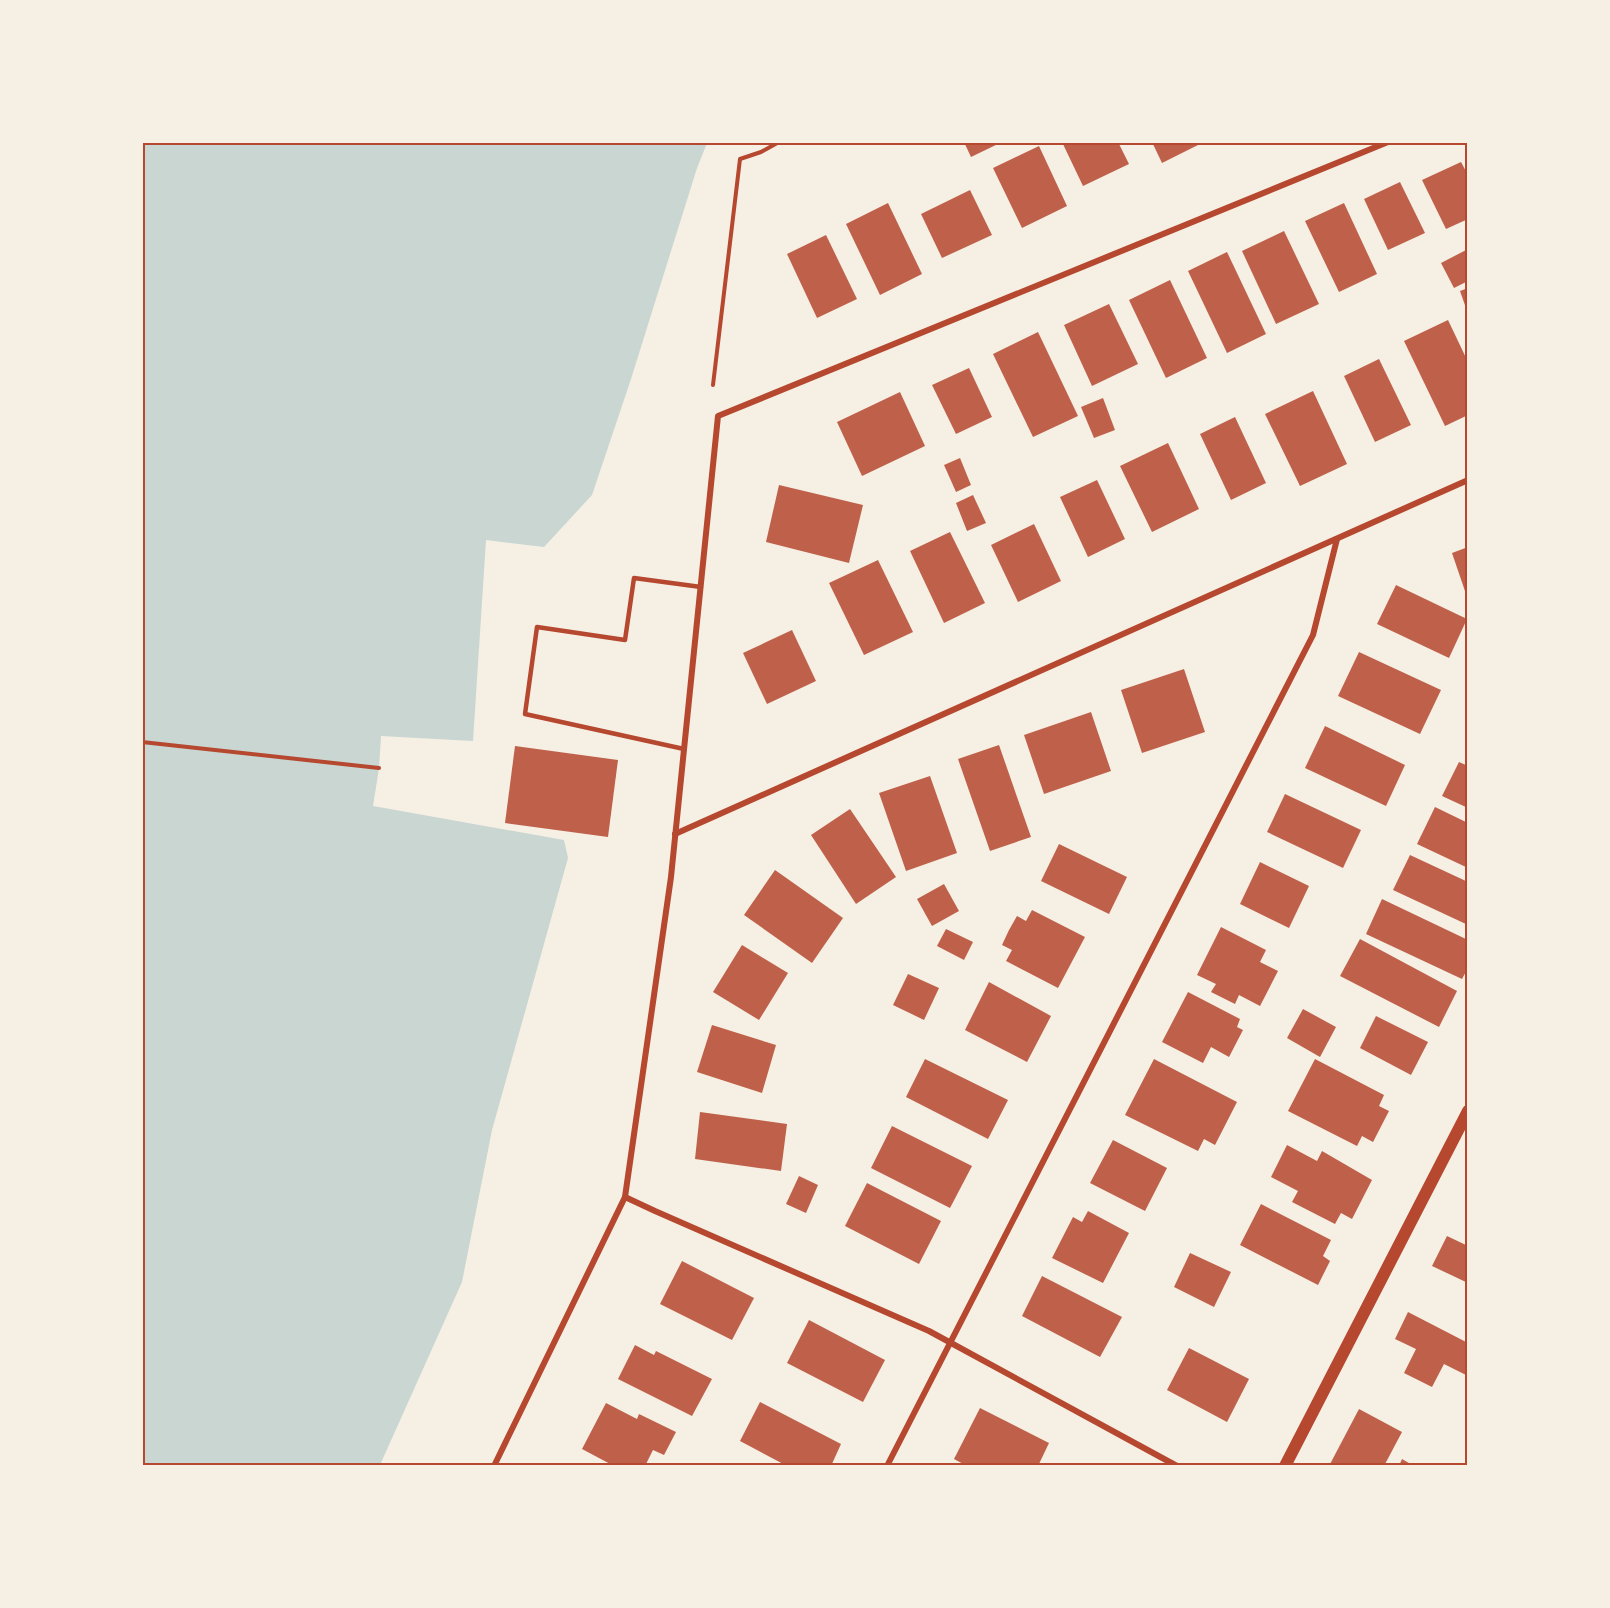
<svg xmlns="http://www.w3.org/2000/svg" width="1610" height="1608" font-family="Barlow,sans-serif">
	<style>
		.water { fill: #c9d6d2 }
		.building { fill: #bf614a }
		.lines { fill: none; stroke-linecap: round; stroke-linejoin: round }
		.path { stroke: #b5482f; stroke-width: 4 }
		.service { stroke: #b5482f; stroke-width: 4.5 }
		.minor { stroke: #b5482f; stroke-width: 6 }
		.secondary { stroke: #b5482f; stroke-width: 12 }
		.neatline { fill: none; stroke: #b5482f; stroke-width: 2 }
	</style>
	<rect width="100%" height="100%" fill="#f6efe4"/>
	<!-- water -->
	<path class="water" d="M143 143H707L697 168 631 379 592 495 544 547 486 540 473 741 381 736 379 768 373 806 564 840 568 858 492 1130 462 1282 380 1465 143 1466Z"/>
	<!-- building -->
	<g class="building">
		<path d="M964 142H1002L971 157Z"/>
		<path d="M1062 142H1118L1129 164 1083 186Z"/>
		<path d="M1152 142H1204L1162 163Z"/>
		<path d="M1039 146 1067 206 1022 228 993 168Z"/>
		<path d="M1461 162 1468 175V219L1446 229 1422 180Z"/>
		<path d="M1400 182 1425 233 1388 250 1364 199Z"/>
		<path d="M970 190 992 235 942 258 921 214Z"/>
		<path d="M888 203 922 274 880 295 846 224Z"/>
		<path d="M1344 203 1377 274 1339 292 1305 221Z"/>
		<path d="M1284 231 1319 304 1276 324 1242 251Z"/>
		<path d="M826 235 857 299 817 318 787 254Z"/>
		<path d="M1468 249V281L1454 288 1441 263Z"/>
		<path d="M1227 252 1266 334 1227 353 1188 271Z"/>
		<path d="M1170 280 1207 358 1166 378 1129 300Z"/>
		<path d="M1468 288V311H1467L1460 291Z"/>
		<path d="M1109 304 1138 364 1092 386 1064 325Z"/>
		<path d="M1448 320 1468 362V415L1445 426 1404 341Z"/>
		<path d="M1038 332 1078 416 1033 437 993 354Z"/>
		<path d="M1379 359 1411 425 1375 442 1344 376Z"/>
		<path d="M969 368 992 417 956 434 932 385Z"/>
		<path d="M1313 391 1347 464 1300 486 1265 414Z"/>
		<path d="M900 392 925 446 862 476 837 422Z"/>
		<path d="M1103 398 1115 430 1094 438 1081 407Z"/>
		<path d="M1235 417 1266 483 1231 500 1200 434Z"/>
		<path d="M1168 443 1199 509 1152 532 1120 466Z"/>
		<path d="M960 458 971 485 956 492 944 465Z"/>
		<path d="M1097 480 1125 539 1088 557 1060 497Z"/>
		<path d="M779 485 863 505 849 563 766 542Z"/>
		<path d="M973 495 986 523 967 531 956 503Z"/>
		<path d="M1034 524 1061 581 1018 602 991 545Z"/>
		<path d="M950 532 985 603 944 623 910 551Z"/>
		<path d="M1468 547V597H1467L1452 553Z"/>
		<path d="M878 560 913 632 864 655 829 583Z"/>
		<path d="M1396 585 1467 619 1449 658 1377 624Z"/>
		<path d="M792 630 816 681 767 704 743 653Z"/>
		<path d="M1359 652 1441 690 1420 734 1338 696Z"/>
		<path d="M1184 669 1205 732 1142 753 1121 690Z"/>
		<path d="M1091 712 1111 771 1044 794 1024 735Z"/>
		<path d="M1325 726 1405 765 1386 806 1305 768Z"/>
		<path d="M999 745 1031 837 990 851 958 759Z"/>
		<path d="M515 746 618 760 608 837 505 823Z"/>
		<path d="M1459 762 1468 766V808L1442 796Z"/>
		<path d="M930 776 957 853 906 871 879 793Z"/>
		<path d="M1285 794 1361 830 1343 868 1267 832Z"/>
		<path d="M1435 807 1468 823V868L1417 844Z"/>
		<path d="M850 809 896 877 856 904 811 835Z"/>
		<path d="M1059 844 1127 877 1109 914 1041 881Z"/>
		<path d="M1410 855 1468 882V925L1393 890Z"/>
		<path d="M1260 862 1309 886 1289 928 1240 904Z"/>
		<path d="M775 870 843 918 812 963 744 915Z"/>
		<path d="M944 884 959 911 932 926 917 899Z"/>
		<path d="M1382 899 1468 940V968L1462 979 1366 934Z"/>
		<path d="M1032 910 1085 937 1058 988 1006 961 1012 950 1002 945 1009 930 1017 916 1026 921Z"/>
		<path d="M1221 927 1266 950 1260 962 1278 971 1260 1006 1239 995 1235 1004 1211 992 1216 984 1197 975Z"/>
		<path d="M946 929 973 942 964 960 937 946Z"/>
		<path d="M1360 939 1457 991 1439 1027 1340 976Z"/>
		<path d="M742 945 788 973 759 1020 713 992Z"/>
		<path d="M908 974 939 988 924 1020 893 1005Z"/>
		<path d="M989 982 1051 1016 1027 1062 965 1030Z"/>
		<path d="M1188 992 1240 1019 1237 1027 1243 1030 1229 1057 1211 1047 1203 1063 1162 1042Z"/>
		<path d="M1303 1009 1336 1027 1320 1057 1287 1038Z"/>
		<path d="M1376 1016 1428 1042 1411 1075 1360 1048Z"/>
		<path d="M712 1025 776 1045 762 1093 697 1072Z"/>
		<path d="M925 1059 1008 1100 988 1139 906 1097Z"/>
		<path d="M1154 1059 1237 1102 1215 1145 1204 1139 1198 1151 1125 1115Z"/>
		<path d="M1315 1059 1384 1095 1379 1106 1389 1111 1373 1142 1362 1136 1357 1146 1288 1111Z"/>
		<path d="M700 1112 787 1124 781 1171 695 1159Z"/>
		<path d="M892 1126 972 1166 950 1208 871 1168Z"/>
		<path d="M1113 1140 1167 1168 1145 1211 1090 1183Z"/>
		<path d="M1287 1145 1317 1161 1322 1151 1372 1180 1352 1219 1341 1213 1335 1224 1292 1202 1298 1191 1271 1177Z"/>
		<path d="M799 1176 818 1185 806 1213 786 1204Z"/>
		<path d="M867 1183 941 1221 919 1264 845 1226Z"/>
		<path d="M1261 1204 1331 1240 1323 1256 1330 1261 1318 1285 1240 1245Z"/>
		<path d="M1088 1211 1129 1233 1103 1283 1052 1258 1073 1217 1082 1222Z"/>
		<path d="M1447 1236 1468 1246V1283L1432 1266Z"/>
		<path d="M1190 1253 1231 1272 1214 1307 1174 1287Z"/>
		<path d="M682 1261 754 1298 732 1340 660 1304Z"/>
		<path d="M1042 1276 1122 1317 1100 1357 1022 1316Z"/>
		<path d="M1408 1312 1468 1343V1376L1444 1364 1432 1387 1404 1373 1416 1349 1395 1339Z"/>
		<path d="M809 1320 885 1360 863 1402 787 1363Z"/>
		<path d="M635 1345 654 1355 656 1351 712 1379 692 1416 618 1379Z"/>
		<path d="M1189 1348 1249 1379 1227 1422 1167 1390Z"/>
		<path d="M760 1402 841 1444 831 1466H787L740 1441Z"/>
		<path d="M606 1403 637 1419 639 1414 676 1432 664 1455 653 1450 645 1466H614L582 1449Z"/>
		<path d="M980 1408 1049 1443 1038 1466H967L954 1459Z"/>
		<path d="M1359 1409 1402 1432 1384 1466H1329Z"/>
		<path d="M1402 1459 1414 1466H1399Z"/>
	</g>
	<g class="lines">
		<!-- path -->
		<g class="path">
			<path d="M713 385 740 159 761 152 779 142"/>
			<path d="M142 742 379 768"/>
		</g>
		<!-- service -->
		<path class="service" d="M684 749 525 714 537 627 625 640 634 578 701 587"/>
		<!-- minor -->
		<g class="minor">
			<path d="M675 834 1468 480"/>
			<path d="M625 1197 655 1211 929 1331 1177 1466"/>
			<path d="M494 1466 625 1197 671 877 718 416 1388 142"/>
			<path d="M887 1466 1313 635 1337 539"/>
		</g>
		<!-- secondary -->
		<path class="secondary" d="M1285 1466 1468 1111"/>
	</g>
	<!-- border -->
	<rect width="1610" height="1608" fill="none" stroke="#f6efe4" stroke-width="288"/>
	<rect x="144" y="144" width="1322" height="1320" class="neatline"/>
</svg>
